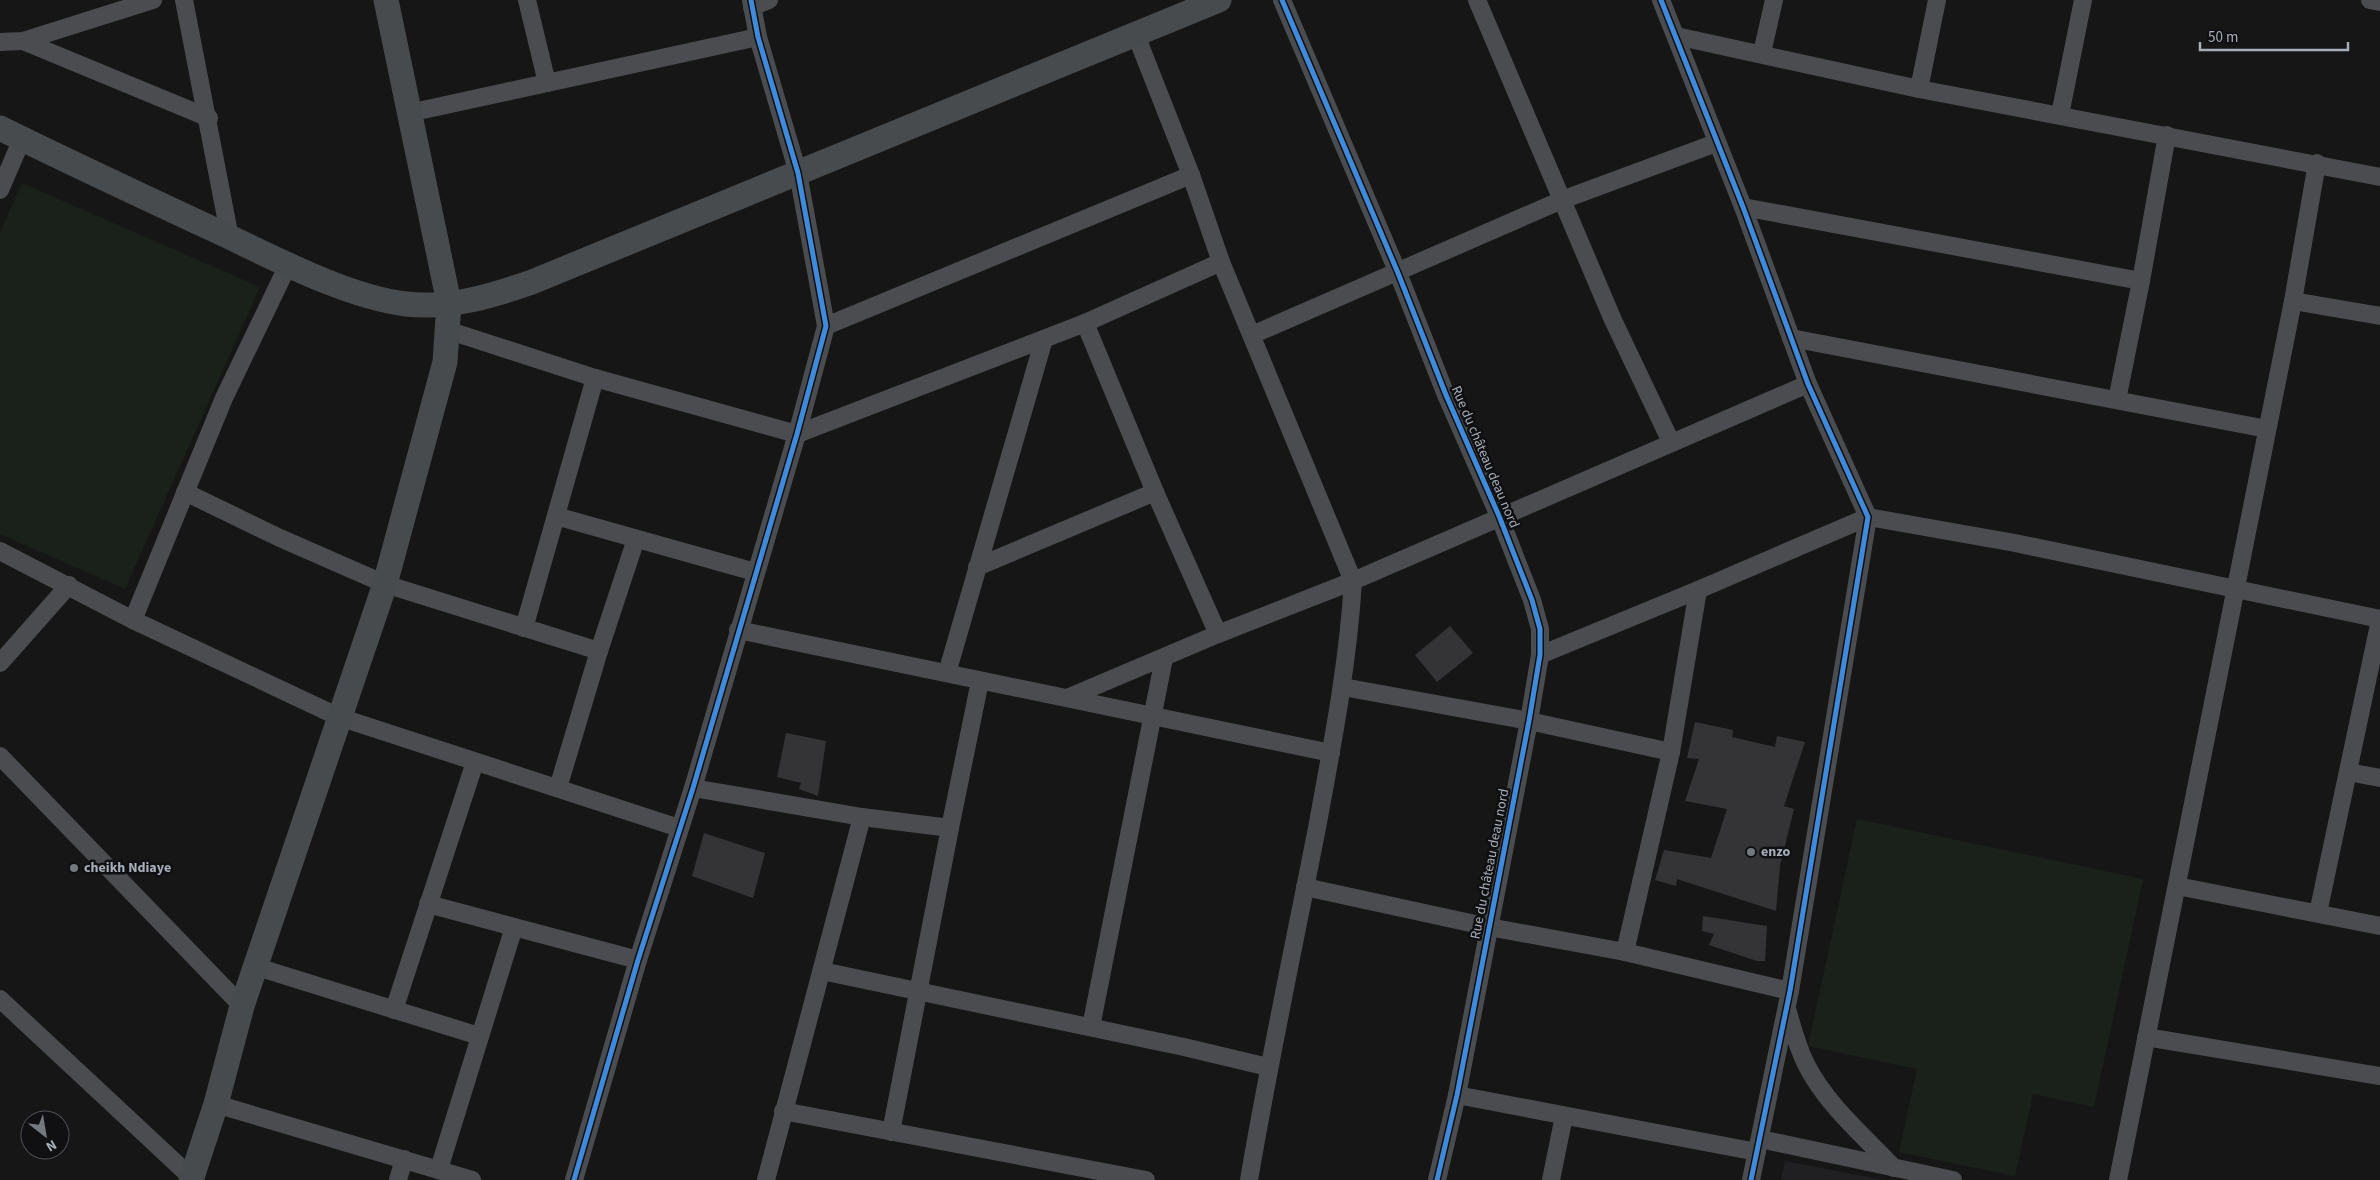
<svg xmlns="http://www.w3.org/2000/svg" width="2380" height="1180" font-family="'Source Sans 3',sans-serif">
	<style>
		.built { fill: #202022 }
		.green { fill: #1a211a }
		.building { fill: #343436 }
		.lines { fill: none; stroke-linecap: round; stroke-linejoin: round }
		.minor { stroke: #4a4c4f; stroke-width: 18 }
		.secondary { stroke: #484b4e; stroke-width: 25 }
		.cycleway-casing { stroke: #101012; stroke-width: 8 }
		.cycleway { stroke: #408adc; stroke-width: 5 }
		.poi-dot { fill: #747980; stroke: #101012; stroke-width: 2 }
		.labels { text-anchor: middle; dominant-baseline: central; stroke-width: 5; stroke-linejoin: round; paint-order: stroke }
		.street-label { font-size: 14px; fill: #a6aeb9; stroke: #101012 }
		.poi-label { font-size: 14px; font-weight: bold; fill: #a6aeb9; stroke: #101012; text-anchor: start }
	</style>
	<rect width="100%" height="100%" fill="#161616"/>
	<!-- built -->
	<path class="built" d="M1785 1161 1884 1180H1781Z"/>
	<!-- green -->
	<g class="green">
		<path d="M22 183 260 287 125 589 0 534V232Z"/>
		<path d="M1857 819 2143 879 2094 1107 2033 1094 2015 1176 1899 1152 1917 1069 1808 1046Z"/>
	</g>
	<!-- building -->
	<g class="building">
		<path d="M1450 626 1473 653 1437 682 1415 655Z"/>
		<path d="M1695 722 1733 730 1732 737 1775 747 1777 736 1805 742 1784 806 1794 809 1780 866 1776 911 1677 879 1676 886 1655 880 1664 850 1711 858 1727 809 1685 801 1699 759 1687 758Z"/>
		<path d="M786 733 826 741 818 796 799 789 801 783 777 777Z"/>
		<path d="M704 833 765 853 753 898 692 876Z"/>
		<path d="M1703 916 1767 926 1765 961H1757L1709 945 1714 934 1702 931Z"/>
	</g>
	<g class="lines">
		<!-- minor -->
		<g class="minor">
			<path d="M184 0 230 238"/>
			<path d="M527 0 547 83"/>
			<path d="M1282 0 1398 273 1446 395 1499 516 1532 600 1540 629V655L1529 721 1457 1095 1437 1180"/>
			<path d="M1477 0 1613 320 1671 442"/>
			<path d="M1661 0 1743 207 1808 384 1868 517 1790 991 1751 1180"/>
			<path d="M2370 0 2380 2"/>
			<path d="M752 7 769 0"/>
			<path d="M1136 35 1191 175 1221 262 1353 581C1348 665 1332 746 1317 828 1294 945 1269 1062 1249 1180"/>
			<path d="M1676 36 1919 89 2380 177"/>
			<path d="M23 41 209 118"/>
			<path d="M0 42 23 41 153 0"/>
			<path d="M1762 53 1774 0"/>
			<path d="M1919 89 1937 0"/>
			<path d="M409 113 758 37"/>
			<path d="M2060 115 2083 0"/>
			<path d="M0 190 22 139"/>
			<path d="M1743 207 2141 281"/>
			<path d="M2293 301 2380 316"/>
			<path d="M1085 323 1155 492 1218 634"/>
			<path d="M826 326 1191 175"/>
			<path d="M447 330 595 378 797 434 1085 323 1221 262"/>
			<path d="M1252 335 1562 200 1716 143"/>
			<path d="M1791 338 2267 429"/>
			<path d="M2117 400 2141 281 2167 135"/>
			<path d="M185 492 280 538 385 584 599 651 636 539"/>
			<path d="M556 516 755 572"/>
			<path d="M0 551 133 620 339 717 679 828"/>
			<path d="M977 567 1155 492"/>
			<path d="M133 620 224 398 288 265"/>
			<path d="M524 628 595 378"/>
			<path d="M738 630 1331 753"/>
			<path d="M1540 655 1698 590 1868 517 2015 543 2380 619"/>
			<path d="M0 663 69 585"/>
			<path d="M947 673 1044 339"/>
			<path d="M1343 687 1529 721 1671 752"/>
			<path d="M1067 698 1218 634 1353 581 1808 384"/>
			<path d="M0 756 242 1006"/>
			<path d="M2348 772 2380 778"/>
			<path d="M558 788 599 651"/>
			<path d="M693 788 862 817 950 828 980 681"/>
			<path d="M2177 886 2380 926"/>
			<path d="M1305 887 1489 927 1625 952 1790 991"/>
			<path d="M428 904 638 960"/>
			<path d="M2318 913 2380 620"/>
			<path d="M1625 952 1671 752 1698 590"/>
			<path d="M257 967 479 1036"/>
			<path d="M822 971 1184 1047 1268 1067"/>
			<path d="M0 999 192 1178"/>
			<path d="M394 1010 475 762"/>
			<path d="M1788 1012C1793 1030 1798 1049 1807 1066 1827 1105 1864 1136 1894 1168"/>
			<path d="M1091 1027 1164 658"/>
			<path d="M2146 1037 2380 1076"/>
			<path d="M1457 1095 1757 1152"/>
			<path d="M216 1104 472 1180"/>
			<path d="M783 1111 1146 1180"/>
			<path d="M891 1132 950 828"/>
			<path d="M1760 1139 1953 1180"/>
			<path d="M439 1169 514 927"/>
			<path d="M398 1180 404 1159"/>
			<path d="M574 1180 638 960 693 788 797 434 826 326 798 173 758 37 751 0"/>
			<path d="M766 1180 862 817"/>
			<path d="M1551 1180 1564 1116"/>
			<path d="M2118 1180 2293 301 2317 163"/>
		</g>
		<!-- secondary -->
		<g class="secondary">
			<path d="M0 128C73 164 146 198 219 232 274 258 347 297 406 304 449 309 492 296 532 282L1219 0"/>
			<path d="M191 1180 216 1104 242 1006 385 584 445 362 449 303 386 0"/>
		</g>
		<!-- cycleway casing -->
		<g class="cycleway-casing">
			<g id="cycleway">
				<path d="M1282 0 1398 273 1446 395 1499 516 1532 600 1540 629V655L1529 721 1457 1095 1437 1180"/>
				<path d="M1661 0 1743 207 1808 384 1868 517 1790 991 1751 1180"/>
				<path d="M574 1180 638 960 693 788 797 434 826 326 798 173 758 37 751 0"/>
			</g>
		</g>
		<!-- cycleway -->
		<use href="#cycleway" class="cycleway"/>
	</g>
	<!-- markers -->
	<g class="poi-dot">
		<circle cx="1751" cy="852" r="5"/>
		<circle cx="74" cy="868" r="5"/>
	</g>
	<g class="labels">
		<!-- street labels -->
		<g class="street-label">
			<text transform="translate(1485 457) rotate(67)">Rue du château deau nord</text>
			<text transform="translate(1490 864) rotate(-79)">Rue du château deau nord</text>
		</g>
		<!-- poi labels -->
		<g class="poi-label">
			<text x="1761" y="852">enzo</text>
			<text x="84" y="868">cheikh Ndiaye</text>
		</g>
	</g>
	<!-- north arrow -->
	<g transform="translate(45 1135) rotate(149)"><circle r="24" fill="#101012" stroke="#4c4f55"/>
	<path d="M0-4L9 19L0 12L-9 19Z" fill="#747980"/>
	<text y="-8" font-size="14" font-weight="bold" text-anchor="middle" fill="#a6aeb9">N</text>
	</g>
	<!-- scale -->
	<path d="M2200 42v8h148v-8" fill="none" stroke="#a6aeb9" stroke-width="2.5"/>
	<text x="2208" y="42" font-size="15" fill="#a6aeb9" stroke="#101012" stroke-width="4" paint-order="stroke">50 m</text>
</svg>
